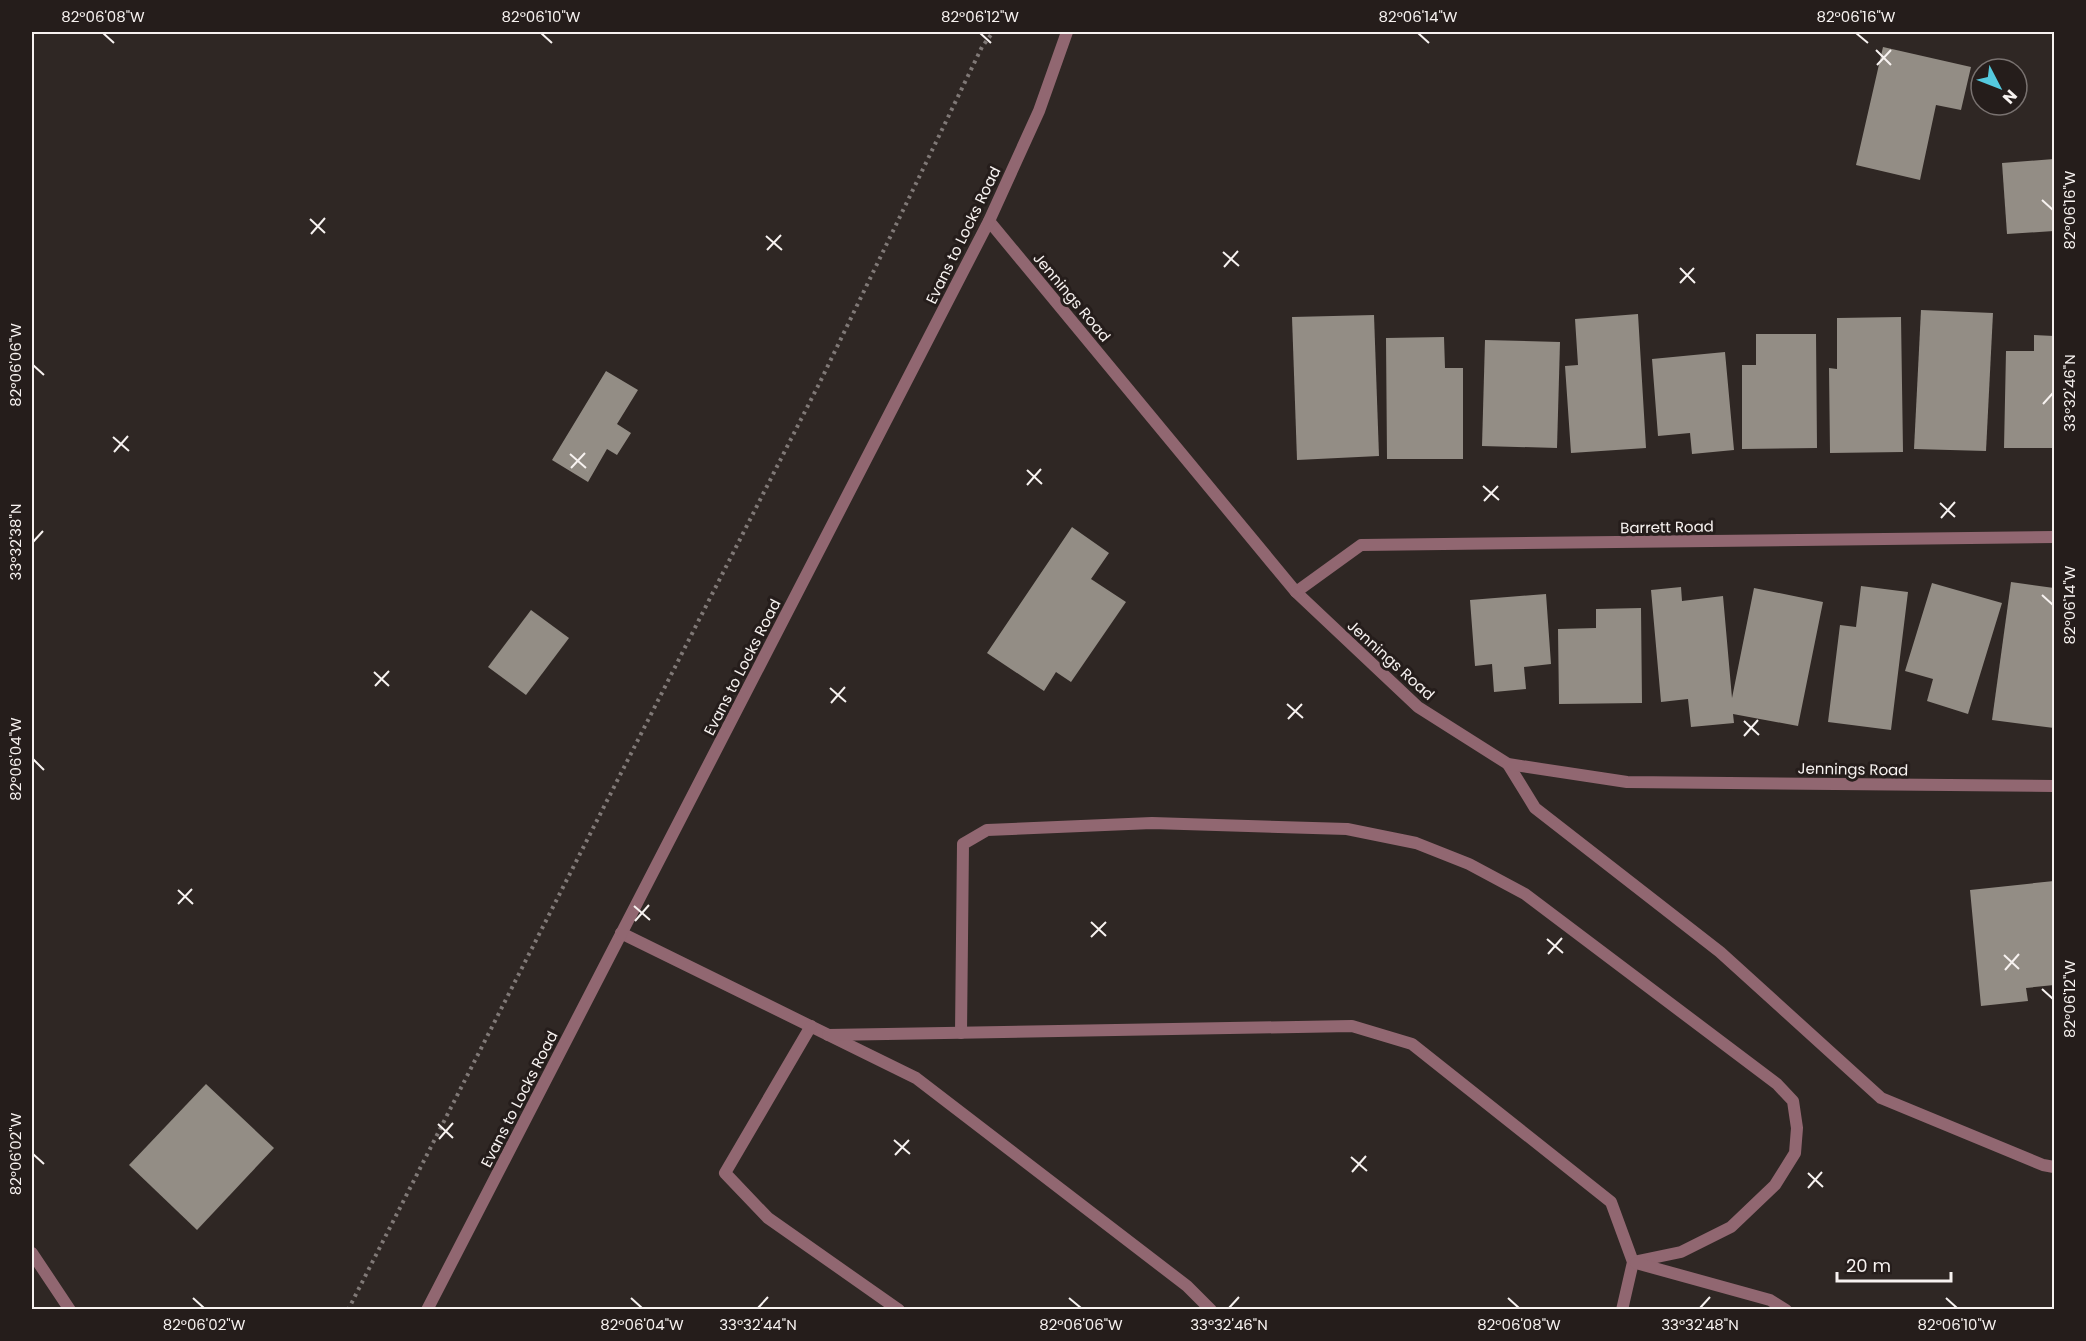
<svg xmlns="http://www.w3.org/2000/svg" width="2086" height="1341" font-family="Poppins,sans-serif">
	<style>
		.building { fill: #938d85 }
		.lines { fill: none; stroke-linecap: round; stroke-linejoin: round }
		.path { stroke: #807977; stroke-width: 4; stroke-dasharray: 3 4.5; stroke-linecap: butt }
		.service { stroke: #916771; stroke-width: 12 }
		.minor { stroke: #916771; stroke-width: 12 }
		.tertiary { stroke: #916771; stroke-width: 12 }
		.ticks { fill: none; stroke: #f7f2f0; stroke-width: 2 }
		.labels { text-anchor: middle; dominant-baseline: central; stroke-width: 6; stroke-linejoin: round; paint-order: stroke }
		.street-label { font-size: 15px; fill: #f7f2f0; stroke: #251d1b }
		.neatline { fill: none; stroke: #f7f2f0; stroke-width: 2 }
		.ticks-label { font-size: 15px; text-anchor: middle; fill: #f7f2f0 }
	</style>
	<rect width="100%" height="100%" fill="#2f2724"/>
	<!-- building -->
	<g class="building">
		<path d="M1883 47 1971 67 1961 110 1936 105 1920 180 1856 165Z"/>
		<path d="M2054 159V231L2007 234 2002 163Z"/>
		<path d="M1921 310 1993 313 1986 451 1914 449Z"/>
		<path d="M1638 314 1646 448 1571 453 1565 366 1578 365 1575 319Z"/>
		<path d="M1374 315 1379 456 1297 460 1292 317Z"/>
		<path d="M1901 317 1903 452 1830 453 1829 368 1837 369V318Z"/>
		<path d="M1756 334H1816L1817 448 1742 449V365H1756Z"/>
		<path d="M2034 335 2054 336V448H2004L2006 351H2034Z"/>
		<path d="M1444 337 1445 368H1463V459H1387L1386 338Z"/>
		<path d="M1485 340 1560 342 1557 448 1482 446Z"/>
		<path d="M1725 352 1734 450 1692 454 1690 433 1658 436 1652 359Z"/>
		<path d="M606 371 638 390 617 424 631 433 617 455 607 449 588 482 552 460Z"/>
		<path d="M1072 527 1109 553 1091 579 1126 602 1071 682 1056 672 1044 691 987 653Z"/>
		<path d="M2011 582 2054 588V728L1992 720Z"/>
		<path d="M1932 583 2002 603 1968 714 1927 701 1933 679 1905 671Z"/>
		<path d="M1861 586 1908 592 1891 730 1828 722 1840 625 1856 627Z"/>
		<path d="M1681 587 1682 601 1723 596 1732 698 1754 588 1823 602 1798 726 1733 714 1734 723 1691 727 1688 699 1661 702 1651 590Z"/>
		<path d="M1546 594 1551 664 1524 667 1526 689 1494 692 1492 664 1475 666 1470 600Z"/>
		<path d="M1641 608 1642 703 1559 704 1558 629 1596 628V609Z"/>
		<path d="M531 610 569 638 526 695 488 667Z"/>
		<path d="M2054 881V985L2026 988 2028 1001 1981 1006 1970 890Z"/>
		<path d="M206 1084 274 1148 197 1230 129 1165Z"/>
	</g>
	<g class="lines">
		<!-- path -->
		<path class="path" d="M348 1310 820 382 982 47 993 32"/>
		<!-- service -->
		<path class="service" d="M1508 764 1535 808 1720 952 1881 1098 2043 1165 2054 1167"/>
		<!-- minor -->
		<g class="minor">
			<path d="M989 221 1296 592 1418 707 1508 764 1627 782 2054 786"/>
			<path d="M1296 592 1361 545 2054 537"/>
			<path d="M621 933 916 1078 1187 1286 1211 1310"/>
			<path d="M811 1026 725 1173 768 1218 899 1310"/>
			<path d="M961 1033 963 844 987 830 1152 823 1347 829 1416 843 1469 864 1525 894 1777 1084 1793 1101 1797 1128 1795 1153 1775 1185 1731 1227 1681 1252 1633 1262"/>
			<path d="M828 1035 1352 1026 1412 1044 1611 1202 1633 1262 1622 1310"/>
			<path d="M32 1253 70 1310"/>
			<path d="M1636 1263 1770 1300 1786 1310"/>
		</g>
		<!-- tertiary -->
		<path class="tertiary" d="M427 1310 989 221 1039 111 1067 32"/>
	</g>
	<!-- ticks -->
	<path class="ticks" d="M103 33 114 43M541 33 552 43M980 33 991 43M1418 33 1429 43M1856 33 1868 43M1876 50 1891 65M1877 65 1891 50M2042 200 2053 210M310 219 325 233M311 234 325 218M766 236 782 250M767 250 781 235M1223 252 1239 266M1224 267 1238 251M1680 268 1695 283M1680 283 1694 268M33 365 44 375M2043 404 2053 393M113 437 129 451M114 452 128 436M570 454 586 468M571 468 585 453M1027 470 1042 484M1027 485 1041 469M1483 486 1499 500M1484 501 1498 486M1940 503 1955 517M1941 518 1955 502M33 542 43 531M2042 595 2053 605M374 672 389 686M375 686 389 671M830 688 846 702M831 703 845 687M1287 704 1303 718M1288 719 1302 704M1744 721 1759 735M1744 736 1758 720M33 759 44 770M178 890 193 904M178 904 192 889M634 906 650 920M635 921 649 905M1091 922 1106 936M1091 937 1106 922M1547 939 1563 953M1548 954 1562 938M2004 955 2019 969M2005 970 2019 954M2042 989 2053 999M438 1124 453 1138M439 1139 453 1123M894 1140 910 1154M33 1154 44 1164M895 1155 909 1140M1351 1157 1367 1171M1352 1172 1366 1156M1808 1173 1823 1187M1808 1188 1822 1172M193 1298 204 1308M631 1298 642 1308M1069 1298 1081 1308M1508 1298 1519 1308M1946 1298 1957 1308M758 1308 768 1297M1229 1308 1239 1297M1700 1308 1710 1297"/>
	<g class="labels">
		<!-- street labels -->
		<g class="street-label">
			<text transform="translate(963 235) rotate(-64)">Evans to Locks Road</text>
			<text transform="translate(1072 297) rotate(50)">Jennings Road</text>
			<text transform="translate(1667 527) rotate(-1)">Barrett Road</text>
			<text transform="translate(1391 660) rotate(42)">Jennings Road</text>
			<text transform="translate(742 667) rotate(-63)">Evans to Locks Road</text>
			<text transform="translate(1853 769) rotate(1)">Jennings Road</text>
			<text transform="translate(519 1099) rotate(-63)">Evans to Locks Road</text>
		</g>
	</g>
	<!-- border -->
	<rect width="2086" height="1341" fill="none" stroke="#251d1b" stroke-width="66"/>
	<!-- north arrow -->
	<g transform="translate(1999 87) rotate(132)"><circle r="28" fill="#251d1b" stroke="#797270" stroke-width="1.5"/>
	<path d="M0-4.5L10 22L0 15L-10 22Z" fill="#55cadf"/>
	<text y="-9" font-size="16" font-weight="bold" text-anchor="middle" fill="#f7f2f0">N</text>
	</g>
	<!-- scale -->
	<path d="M1837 1272v9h114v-9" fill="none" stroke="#f7f2f0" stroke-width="3"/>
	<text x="1846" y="1272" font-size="18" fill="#f7f2f0" stroke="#251d1b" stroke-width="4.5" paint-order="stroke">20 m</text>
	<rect x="33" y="33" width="2020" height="1275" class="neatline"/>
	<g class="ticks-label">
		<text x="103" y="22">82°06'08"W</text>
		<text x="541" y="22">82°06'10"W</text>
		<text x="980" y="22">82°06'12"W</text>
		<text x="1418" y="22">82°06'14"W</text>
		<text x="1856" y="22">82°06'16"W</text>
		<text transform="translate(2070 210) rotate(-90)" y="5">82°06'16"W</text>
		<text transform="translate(16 365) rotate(-90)" y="5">82°06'06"W</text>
		<text transform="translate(2070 393) rotate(-90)" y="5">33°32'46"N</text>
		<text transform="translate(16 542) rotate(-90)" y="5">33°32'38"N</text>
		<text transform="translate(2070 605) rotate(-90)" y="5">82°06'14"W</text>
		<text transform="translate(16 759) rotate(-90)" y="5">82°06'04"W</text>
		<text transform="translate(2070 999) rotate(-90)" y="5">82°06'12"W</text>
		<text transform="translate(16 1154) rotate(-90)" y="5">82°06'02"W</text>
		<text x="204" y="1330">82°06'02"W</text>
		<text x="642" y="1330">82°06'04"W</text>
		<text x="758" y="1330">33°32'44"N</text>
		<text x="1081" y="1330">82°06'06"W</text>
		<text x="1229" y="1330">33°32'46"N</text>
		<text x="1519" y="1330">82°06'08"W</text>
		<text x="1700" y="1330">33°32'48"N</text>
		<text x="1957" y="1330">82°06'10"W</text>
	</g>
</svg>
